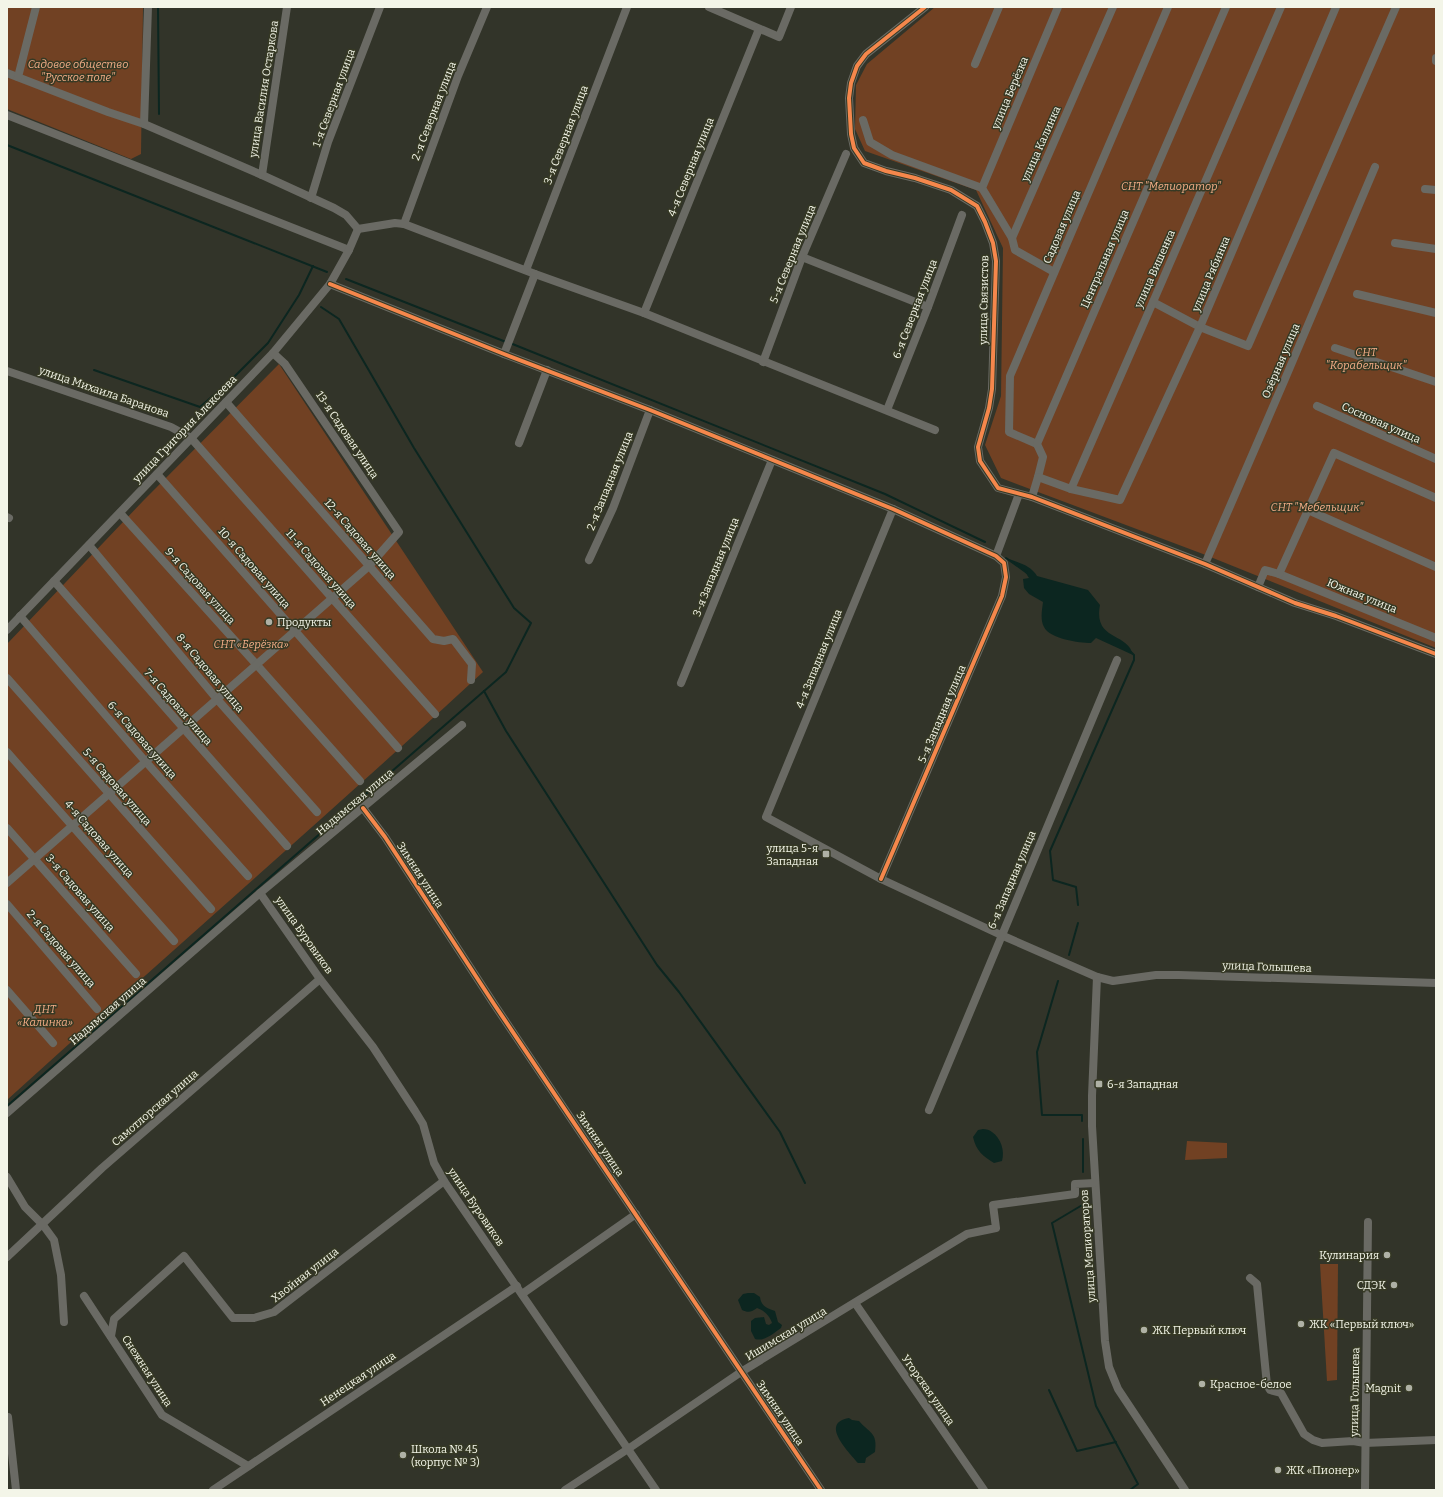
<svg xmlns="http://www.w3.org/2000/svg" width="1443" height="1497" font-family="Bitter,serif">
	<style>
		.green { fill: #714123 }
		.water { fill: #0c2620 }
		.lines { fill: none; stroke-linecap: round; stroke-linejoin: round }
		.stream { stroke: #0c2620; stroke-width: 2 }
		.minor { stroke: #6a6a64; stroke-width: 8 }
		.cycleway-casing { stroke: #363924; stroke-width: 6 }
		.cycleway { stroke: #f5874c; stroke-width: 4 }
		.poi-dot { fill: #afb1a5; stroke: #363924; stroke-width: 1.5 }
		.labels { text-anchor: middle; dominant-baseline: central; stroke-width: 3; stroke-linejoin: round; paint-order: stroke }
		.park-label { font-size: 11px; font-style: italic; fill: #f4ad87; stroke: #363924 }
		.street-label { font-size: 11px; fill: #f3f5e8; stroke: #363924 }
		.poi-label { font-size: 11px; fill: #f3f5e8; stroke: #363924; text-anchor: start }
	</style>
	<rect width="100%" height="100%" fill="#323429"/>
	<!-- green -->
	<g class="green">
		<path d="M7 7H143L141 154 131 159 7 109Z"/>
		<path d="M935 7H1436V648L1203 554 1001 478 985 445 1001 396 1003 248 976 190 865 151 855 129 856 85 867 64Z"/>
		<path d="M279 364 483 672C326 817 165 956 7 1100V644L143 501Z"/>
		<path d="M1187 1141 1227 1143V1158L1185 1160Z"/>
		<path d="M1320 1264H1338L1337 1380 1327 1381Z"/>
	</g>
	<!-- water -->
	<g class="water">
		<path d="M1006 558C1017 562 1031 565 1037 576L1088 590 1100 605C1093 641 1128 632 1133 655L1096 638 1091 643C1079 643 1050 639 1044 627 1040 620 1042 610 1043 602L1029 594 1024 588 1023 579 1029 578C1024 568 1015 564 1006 558Z"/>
		<path d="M983 1129C986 1129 990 1130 992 1132 1001 1138 1005 1151 1002 1161L994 1163C983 1156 976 1151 973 1137L978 1130Z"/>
		<path d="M748 1293H754L760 1297C761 1306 767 1308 775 1311L778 1322 782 1325 781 1328C774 1333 764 1342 755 1339L751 1331V1321L755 1318 764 1317 766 1324 769 1325 772 1323C770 1316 764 1310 757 1308 752 1312 748 1313 742 1310L738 1300 743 1294Z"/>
		<path d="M849 1418 852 1420 859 1421C869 1433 878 1432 875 1452L866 1458 865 1463H858C849 1452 819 1423 849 1418Z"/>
	</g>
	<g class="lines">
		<!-- stream -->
		<g class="stream">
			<path d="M158 7 159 114"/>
			<path d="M7 145 327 272"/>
			<path d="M346 279 506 342"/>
			<path d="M510 343 885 494 985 542"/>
			<path d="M94 370 200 407 229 382 268 343 299 295 313 266"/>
			<path d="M1006 558 1027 573"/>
			<path d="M484 691 506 731 657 965 679 992 780 1132 805 1183"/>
			<path d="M1078 905 1076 887 1053 880 1050 851 1134 660V655L1131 652"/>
			<path d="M1069 955 1078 923"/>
			<path d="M1058 981 1037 1052 1042 1115H1082V1121"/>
			<path d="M7 1106 506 672 531 623 514 608 414 448 339 319 321 307"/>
			<path d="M1083 1139V1172"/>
			<path d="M1084 1192V1204L1052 1223 1096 1406 1138 1484 1130 1490"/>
			<path d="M1049 1390 1077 1451 1116 1442"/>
		</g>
		<!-- minor -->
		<g class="minor">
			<path d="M709 7 779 37 791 7"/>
			<path d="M925 7 866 54 857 66 851 83 849 98 851 134 854 148 864 163 886 171 915 178 951 190 977 206 985 222 993 243 996 261 992 389 989 408 978 447 980 461 998 488 1032 497 1205 564 1295 603 1336 616 1436 654"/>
			<path d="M1436 58V61"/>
			<path d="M975 64 999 7"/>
			<path d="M7 73 108 112 144 124 262 175 334 208 346 215 358 229"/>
			<path d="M18 77 36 7"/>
			<path d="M7 115 349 250"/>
			<path d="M863 120 870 142 892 155 982 188"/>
			<path d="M144 124 148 7"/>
			<path d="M262 175 287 7"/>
			<path d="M1425 189 1436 190"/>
			<path d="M311 198 328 142 380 7"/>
			<path d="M404 224 458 76 487 7"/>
			<path d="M358 229 395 223 404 224 535 274 644 313 935 430"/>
			<path d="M1012 238 982 188 1058 7"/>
			<path d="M1395 243 1436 249"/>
			<path d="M802 257 928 307"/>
			<path d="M526 270 627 7"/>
			<path d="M1054 272 1015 250 1012 238 1113 7"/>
			<path d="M330 284 504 354 650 410 893 509 996 556 1004 563 1006 577 1002 596 881 879"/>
			<path d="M1357 294 1436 313"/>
			<path d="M1153 302 1200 327 1248 346 1396 7"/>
			<path d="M644 313 759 29"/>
			<path d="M1335 348 1436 382"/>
			<path d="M504 354 535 274"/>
			<path d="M763 362 802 257 846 154"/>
			<path d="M7 371 171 427 191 438 332 598 435 714"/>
			<path d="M226 402 433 639 444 641 453 639 472 664 471 680"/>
			<path d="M1317 406 1436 459"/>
			<path d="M887 410 928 307 962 215"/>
			<path d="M519 443 547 370"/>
			<path d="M1037 444 1009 432 1010 376 1168 7"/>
			<path d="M157 474 398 748"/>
			<path d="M1038 477 1043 457 1037 444 1226 7"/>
			<path d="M1071 489 1120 500 1200 327 1336 7"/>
			<path d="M1032 497 1038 477 1071 489 1153 302 1281 7"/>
			<path d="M893 509 766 817 881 879 1001 935 1097 977 1113 981 1156 975H1179L1436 983"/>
			<path d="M1308 510 1436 567"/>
			<path d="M120 513 256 664 360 781"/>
			<path d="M7 517 9 518"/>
			<path d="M89 545 216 698 317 812"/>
			<path d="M996 556 1019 494"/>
			<path d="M589 560 613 508 650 410"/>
			<path d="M1205 564 1285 379 1375 167"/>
			<path d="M1279 574 1436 638"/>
			<path d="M54 581 287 846"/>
			<path d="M1258 587 1265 570 1279 574 1334 453 1436 498"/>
			<path d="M20 616 146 762 248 876"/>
			<path d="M7 630 273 353 330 284 349 250 358 229"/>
			<path d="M7 678 211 909"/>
			<path d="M681 683 772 460"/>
			<path d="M7 752 174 941"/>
			<path d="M363 808 385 837 494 1004 821 1490"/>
			<path d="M7 828 136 974"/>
			<path d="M7 883 369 566 399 532 285 364 273 353"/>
			<path d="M260 893 320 979 373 1047 415 1111 423 1124 434 1163 444 1181 656 1490"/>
			<path d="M7 904 97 1009"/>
			<path d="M1097 977 1092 1096V1126L1105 1341 1109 1367 1118 1389 1185 1490"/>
			<path d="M7 990 53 1043"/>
			<path d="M929 1110 1117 660"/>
			<path d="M7 1113 260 893 462 725"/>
			<path d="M7 1177 25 1207 43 1225 54 1240 61 1275 64 1322"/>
			<path d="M7 1257 102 1168 320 979"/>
			<path d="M1250 1278 1257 1284 1267 1385 1270 1390 1281 1393 1304 1434 1313 1440 1322 1443 1353 1441 1365 1443 1436 1440"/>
			<path d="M522 1294 636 1214"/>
			<path d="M84 1296 162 1415 248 1466"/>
			<path d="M855 1303 984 1490"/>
			<path d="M111 1336 114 1319 184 1256 233 1318H254L274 1312 444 1181"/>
			<path d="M8 1417 16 1490"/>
			<path d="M213 1490 517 1286"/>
			<path d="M565 1490 628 1449 741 1372 967 1234 996 1228 993 1205 1075 1194V1184L1095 1183"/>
			<path d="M1365 1490 1368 1222"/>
		</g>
		<!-- cycleway casing -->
		<g class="cycleway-casing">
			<g id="cycleway">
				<path d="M925 7 866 54 857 66 851 83 849 98 851 134 854 148 864 163 886 171 915 178 951 190 977 206 985 222 993 243 996 261 992 389 989 408 978 447 980 461 998 488 1032 497 1205 564 1295 603 1336 616 1436 654"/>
				<path d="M330 284 504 354 650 410 893 509 996 556 1004 563 1006 577 1002 596 881 879"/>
				<path d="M363 808 385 837 494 1004 821 1490"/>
			</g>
		</g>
		<!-- cycleway -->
		<use href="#cycleway" class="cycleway"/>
	</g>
	<!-- markers -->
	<g class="poi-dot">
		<circle cx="269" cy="622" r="4"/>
		<rect x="822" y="850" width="8" height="8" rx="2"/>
		<rect x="1095" y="1080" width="8" height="8" rx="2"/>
		<circle cx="1387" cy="1255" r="4"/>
		<circle cx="1394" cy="1285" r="4"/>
		<circle cx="1301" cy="1324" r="4"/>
		<circle cx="1144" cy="1330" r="4"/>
		<circle cx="1202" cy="1384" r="4"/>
		<circle cx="1409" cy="1388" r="4"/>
		<circle cx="403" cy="1455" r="4"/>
		<circle cx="1278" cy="1470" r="4"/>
	</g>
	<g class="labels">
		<!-- park labels -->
		<g class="park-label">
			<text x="78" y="64">Садовое общество<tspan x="78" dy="13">"Русское поле"</tspan></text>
			<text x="1171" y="186">СНТ "Мелиоратор"</text>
			<text x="1366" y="352">СНТ<tspan x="1366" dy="13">"Корабельщик"</tspan></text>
			<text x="1317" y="507">СНТ "Мебельщик"</text>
			<text x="251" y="644">СНТ «Берёзка»</text>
			<text x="45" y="1009">ДНТ<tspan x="45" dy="13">«Калинка»</tspan></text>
		</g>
		<!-- street labels -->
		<g class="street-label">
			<text transform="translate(264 89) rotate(-81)">улица Василия Остаркова</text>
			<text transform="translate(1010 93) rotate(-67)">улица Берёзка</text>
			<text transform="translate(334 98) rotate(-70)">1-я Северная улица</text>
			<text transform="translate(434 111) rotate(-69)">2-я Северная улица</text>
			<text transform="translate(566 135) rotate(-69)">3-я Северная улица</text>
			<text transform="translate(1041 144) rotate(-66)">улица Калинка</text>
			<text transform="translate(691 167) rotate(-68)">4-я Северная улица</text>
			<text transform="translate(1062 227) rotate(-67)">Садовая улица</text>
			<text transform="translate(793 254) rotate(-68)">5-я Северная улица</text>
			<text transform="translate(1105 259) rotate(-67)">Центральная улица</text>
			<text transform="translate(1155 269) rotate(-66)">улица Вишенка</text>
			<text transform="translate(1211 274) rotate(-67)">улица Рябинка</text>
			<text transform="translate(984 300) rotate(-89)">улица Связистов</text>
			<text transform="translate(915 309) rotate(-69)">6-я Северная улица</text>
			<text transform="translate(1281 361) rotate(-67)">Озёрная улица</text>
			<text transform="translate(104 392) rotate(19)">улица Михаила Баранова</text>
			<text transform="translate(1381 423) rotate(24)">Сосновая улица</text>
			<text transform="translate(185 429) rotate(-46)">улица Григория Алексеева</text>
			<text transform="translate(347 435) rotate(56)">13-я Садовая улица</text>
			<text transform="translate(610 481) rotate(-68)">2-я Западная улица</text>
			<text transform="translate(360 539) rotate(49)">12-я Садовая улица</text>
			<text transform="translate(716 567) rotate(-68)">3-я Западная улица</text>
			<text transform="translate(254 568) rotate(49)">10-я Садовая улица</text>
			<text transform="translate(321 569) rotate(49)">11-я Садовая улица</text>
			<text transform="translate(200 586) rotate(48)">9-я Садовая улица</text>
			<text transform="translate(1362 596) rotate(22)">Южная улица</text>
			<text transform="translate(819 659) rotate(-68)">4-я Западная улица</text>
			<text transform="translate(210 673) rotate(50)">8-я Садовая улица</text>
			<text transform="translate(178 707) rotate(49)">7-я Садовая улица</text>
			<text transform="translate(942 714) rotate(-67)">5-я Западная улица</text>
			<text transform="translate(142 740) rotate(49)">6-я Садовая улица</text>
			<text transform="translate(117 787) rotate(49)">5-я Садовая улица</text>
			<text transform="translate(355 802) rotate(-40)">Надымская улица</text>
			<text transform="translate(99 839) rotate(49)">4-я Садовая улица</text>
			<text transform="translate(420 875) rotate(57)">Зимняя улица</text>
			<text transform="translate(1012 880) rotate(-67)">6-я Западная улица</text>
			<text transform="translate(80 893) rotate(49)">3-я Садовая улица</text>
			<text transform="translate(304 935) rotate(55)">улица Буровиков</text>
			<text transform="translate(61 949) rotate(49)">2-я Садовая улица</text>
			<text transform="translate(1267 967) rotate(2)">улица Голышева</text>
			<text transform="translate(108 1011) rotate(-41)">Надымская улица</text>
			<text transform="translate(155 1108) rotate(-41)">Самотлорская улица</text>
			<text transform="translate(600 1144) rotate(56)">Зимняя улица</text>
			<text transform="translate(476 1207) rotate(56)">улица Буровиков</text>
			<text transform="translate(1088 1246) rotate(-94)">улица Мелиораторов</text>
			<text transform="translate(305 1275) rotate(-38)">Хвойная улица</text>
			<text transform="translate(786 1334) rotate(-31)">Ишимская улица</text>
			<text transform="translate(147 1371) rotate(57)">Снежная улица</text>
			<text transform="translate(358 1379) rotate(-34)">Ненецкая улица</text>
			<text transform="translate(928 1390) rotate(55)">Угорская улица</text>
			<text transform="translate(1355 1392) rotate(-89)">улица Голышева</text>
			<text transform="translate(780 1413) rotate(56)">Зимняя улица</text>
		</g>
		<!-- poi labels -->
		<g class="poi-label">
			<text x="277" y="622">Продукты</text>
			<text x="818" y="848" text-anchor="end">улица 5-я<tspan x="818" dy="13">Западная</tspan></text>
			<text x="1107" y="1084">6-я Западная</text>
			<text x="1379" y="1255" text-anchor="end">Кулинария</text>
			<text x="1386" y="1285" text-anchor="end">СДЭК</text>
			<text x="1309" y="1324">ЖК «Первый ключ»</text>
			<text x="1152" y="1330">ЖК Первый ключ</text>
			<text x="1210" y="1384">Красное-белое</text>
			<text x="1401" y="1388" text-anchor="end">Magnit</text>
			<text x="411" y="1449">Школа № 45<tspan x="411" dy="13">(корпус № 3)</tspan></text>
			<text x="1286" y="1470">ЖК «Пионер»</text>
		</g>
	</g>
	<!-- border -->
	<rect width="1443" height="1497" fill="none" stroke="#f3f5e8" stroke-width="16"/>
</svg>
